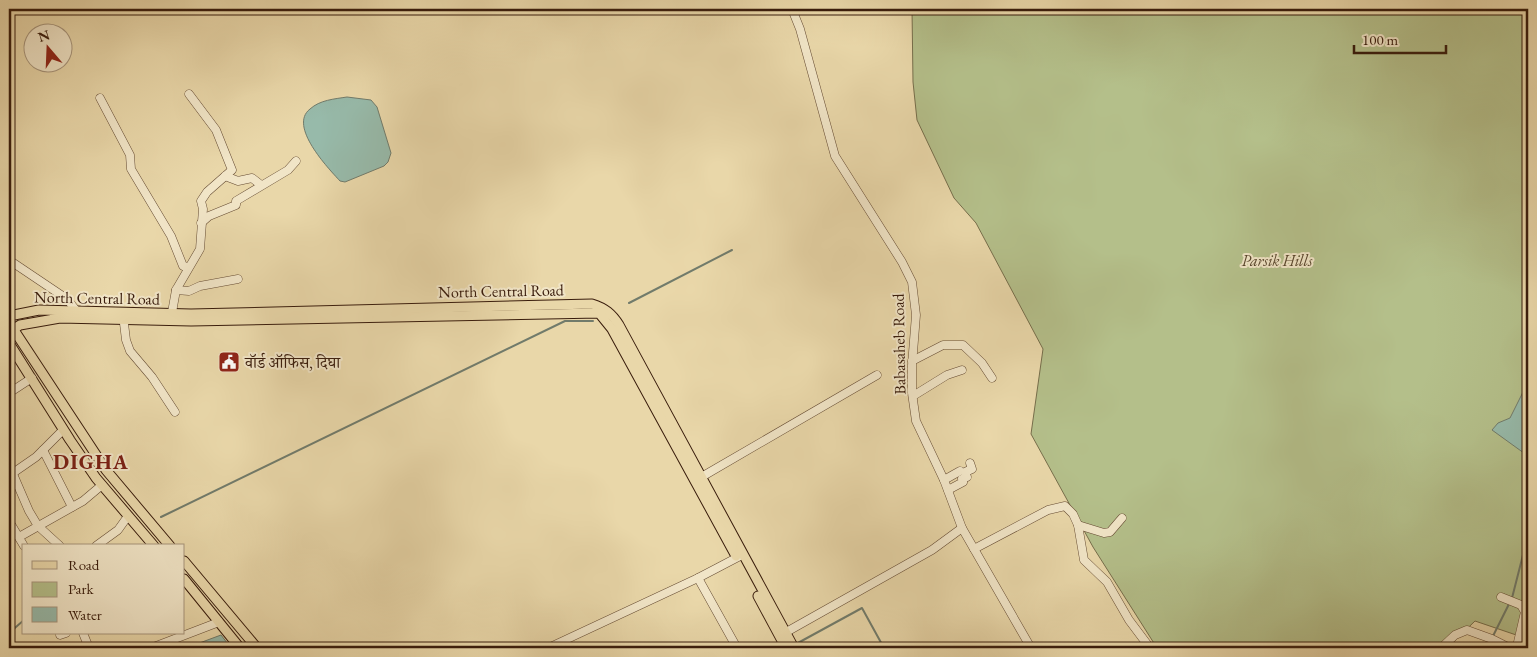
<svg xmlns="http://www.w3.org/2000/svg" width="1537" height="657" font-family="'EB Garamond','Noto Serif Devanagari',serif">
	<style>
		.green { fill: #b4bf8a; stroke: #766e4b }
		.water { fill: #97baaa; stroke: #717b6b }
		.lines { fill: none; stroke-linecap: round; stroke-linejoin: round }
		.stream { stroke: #717b6b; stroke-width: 2 }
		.minor-casing { stroke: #654b33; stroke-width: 9 }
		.major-casing { stroke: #391c0c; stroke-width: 11 }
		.minor { stroke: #f1e5c7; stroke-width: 8 }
		.major { stroke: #e9d7a9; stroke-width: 9 }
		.labels { text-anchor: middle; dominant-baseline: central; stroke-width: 4; stroke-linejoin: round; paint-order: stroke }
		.park-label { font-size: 16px; font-style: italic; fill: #58452c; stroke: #f1e5c7 }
		.street-label { font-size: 16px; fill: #391c0c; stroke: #f1e5c7 }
		.poi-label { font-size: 16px; fill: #391c0c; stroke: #f1e5c7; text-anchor: start }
		.district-label { font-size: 21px; font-weight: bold; letter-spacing: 1px; fill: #7a1f14; stroke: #f1e5c7 }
	</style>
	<rect width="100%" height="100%" fill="#e9d7a9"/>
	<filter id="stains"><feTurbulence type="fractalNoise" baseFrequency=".004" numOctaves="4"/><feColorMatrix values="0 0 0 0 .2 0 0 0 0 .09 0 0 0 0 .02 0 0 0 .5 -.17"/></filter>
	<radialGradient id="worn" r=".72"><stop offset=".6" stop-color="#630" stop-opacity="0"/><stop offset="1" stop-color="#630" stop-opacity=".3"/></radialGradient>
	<!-- green -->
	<path class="green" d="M912 9H1528V639L1475 621 1447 648H1157L1093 547 1031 434 1043 349 976 223 954 198 917 120 913 82Z"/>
	<!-- water -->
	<g class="water">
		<path d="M347 97 371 100 377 107 391 153 388 162 384 166 345 182 340 181C328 168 288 126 310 109 320 100 334 99 347 97Z"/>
		<path d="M1528 390V456L1492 430 1498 423 1510 418 1523 392Z"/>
		<path d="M221 635 231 648H186Z"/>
	</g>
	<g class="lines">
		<!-- stream -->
		<g class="stream">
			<path d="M629 303 732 250"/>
			<path d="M161 517 565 321H593"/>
			<path d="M1512 598 1524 551 1528 544"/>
			<path d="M9 633 24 620"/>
			<path d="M1493 636 1510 602"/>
			<path d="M796 644 862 608 884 648"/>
			<path d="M1481 648 1490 640"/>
		</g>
		<!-- minor casing -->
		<g class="minor-casing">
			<g id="minor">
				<path d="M792 9 800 29 835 156 902 262 912 282 916 315 912 365V393L916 421 944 480 962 528 1031 648"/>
				<path d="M100 98 130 155 131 169 171 236 183 266 188 267"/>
				<path d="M225 176 238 181 252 178 261 185"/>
				<path d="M201 223 209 216 236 205V201L288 170 296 161"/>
				<path d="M9 260 67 299 75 309"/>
				<path d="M176 290 189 291 200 286 238 279"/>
				<path d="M123 315 126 340 130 351 152 377 175 412"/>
				<path d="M171 318 176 290 200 249 203 209 201 201 207 192 232 170 216 130 189 94"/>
				<path d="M912 361 943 345H963L982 363 992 378"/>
				<path d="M9 393 32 378"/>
				<path d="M913 396 947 375 962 370"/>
				<path d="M43 450 72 507"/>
				<path d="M13 474 29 511 38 526 60 546"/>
				<path d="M10 475 36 457 63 430"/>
				<path d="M698 479 877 375"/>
				<path d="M944 480 960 471"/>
				<path d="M948 490 963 482 962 479 967 477 965 472 972 469 970 463"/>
				<path d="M9 521 24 546"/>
				<path d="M1078 525 1104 533 1110 532 1122 518"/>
				<path d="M19 537 83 501 102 485"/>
				<path d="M96 546 118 530 128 516"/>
				<path d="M974 549 1048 510 1065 506 1073 514 1078 525 1084 560 1107 582 1129 620 1150 648"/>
				<path d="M698 578 737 648"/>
				<path d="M1501 597 1521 605 1525 612 1518 642 1520 648"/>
				<path d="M83 633 89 648"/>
				<path d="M60 635 66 633"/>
				<path d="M781 635 932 550 962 528"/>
				<path d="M151 648 219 622"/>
				<path d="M548 648 698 578 742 555"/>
				<path d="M1441 648 1455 635 1467 630 1492 639 1510 648"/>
			</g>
		</g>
		<!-- major casing -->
		<g class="major-casing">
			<g id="major">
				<path d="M9 316 39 310 191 314 592 304C605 308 612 314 619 325L794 648"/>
				<path d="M10 324 106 470 170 546"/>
				<path d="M9 332 20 325 60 318 191 321 599 313 612 329 736 556"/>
				<path d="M9 343 70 440 96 478 154 546"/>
				<path d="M184 561 257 648"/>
				<path d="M184 579 240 648"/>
				<path d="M758 596 786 648"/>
			</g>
		</g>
		<!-- minor -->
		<use href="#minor" class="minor"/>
		<!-- major -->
		<use href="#major" class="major"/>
	</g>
	<!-- icons -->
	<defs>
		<g id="civic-square" transform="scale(1.125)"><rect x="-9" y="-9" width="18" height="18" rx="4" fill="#8f2418" stroke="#f1e5c7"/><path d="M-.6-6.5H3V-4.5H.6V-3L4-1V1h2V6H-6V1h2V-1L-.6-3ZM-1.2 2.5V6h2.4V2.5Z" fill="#fff"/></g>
	</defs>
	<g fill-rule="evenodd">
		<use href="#civic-square" x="229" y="362"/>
	</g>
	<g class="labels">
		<!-- park labels -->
		<g class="park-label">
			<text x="1277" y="260">Parsik Hills</text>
		</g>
		<!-- street labels -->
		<g class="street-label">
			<text transform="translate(501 291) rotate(-1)">North Central Road</text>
			<text transform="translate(97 298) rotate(1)">North Central Road</text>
			<text transform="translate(899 344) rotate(-91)">Babasaheb Road</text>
		</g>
		<!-- poi labels -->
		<g class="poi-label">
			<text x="245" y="362">वॉर्ड ऑफिस, दिघा</text>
		</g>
		<!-- district labels -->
		<g class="district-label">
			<text x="91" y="461">DIGHA</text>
		</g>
	</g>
	<!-- margin -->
	<rect width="1537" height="657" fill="none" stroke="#e9d7a9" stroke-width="30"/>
	<rect x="10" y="10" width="1517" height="637" fill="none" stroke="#391c0c" stroke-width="2.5"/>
	<rect x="15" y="15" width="1507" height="627" fill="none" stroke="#391c0c"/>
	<!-- legend -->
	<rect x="22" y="544" width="162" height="90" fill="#f1e5c7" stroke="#a7957c"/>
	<rect x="32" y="561" width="25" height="8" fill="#e9d7a9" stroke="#a7957c"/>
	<text x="68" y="570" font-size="15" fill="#391c0c">Road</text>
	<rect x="32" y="582" width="25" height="15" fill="#b4bf8a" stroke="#a7957c"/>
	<text x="68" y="594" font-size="15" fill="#391c0c">Park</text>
	<rect x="32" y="607" width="25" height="15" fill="#97baaa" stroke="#a7957c"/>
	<text x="68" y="620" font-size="15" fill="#391c0c">Water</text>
	<!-- north arrow -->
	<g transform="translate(48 48) rotate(341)"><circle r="24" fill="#f1e5c7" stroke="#a7957c"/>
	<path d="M0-4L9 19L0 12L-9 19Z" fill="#8f2418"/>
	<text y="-8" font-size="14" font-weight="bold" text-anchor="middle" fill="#391c0c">N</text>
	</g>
	<!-- scale -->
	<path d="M1354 45v8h92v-8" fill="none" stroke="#391c0c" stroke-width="2.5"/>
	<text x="1362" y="45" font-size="15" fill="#391c0c" stroke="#f1e5c7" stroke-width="4" paint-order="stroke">100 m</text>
	<rect width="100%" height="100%" filter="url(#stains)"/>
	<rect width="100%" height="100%" fill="url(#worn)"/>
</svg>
